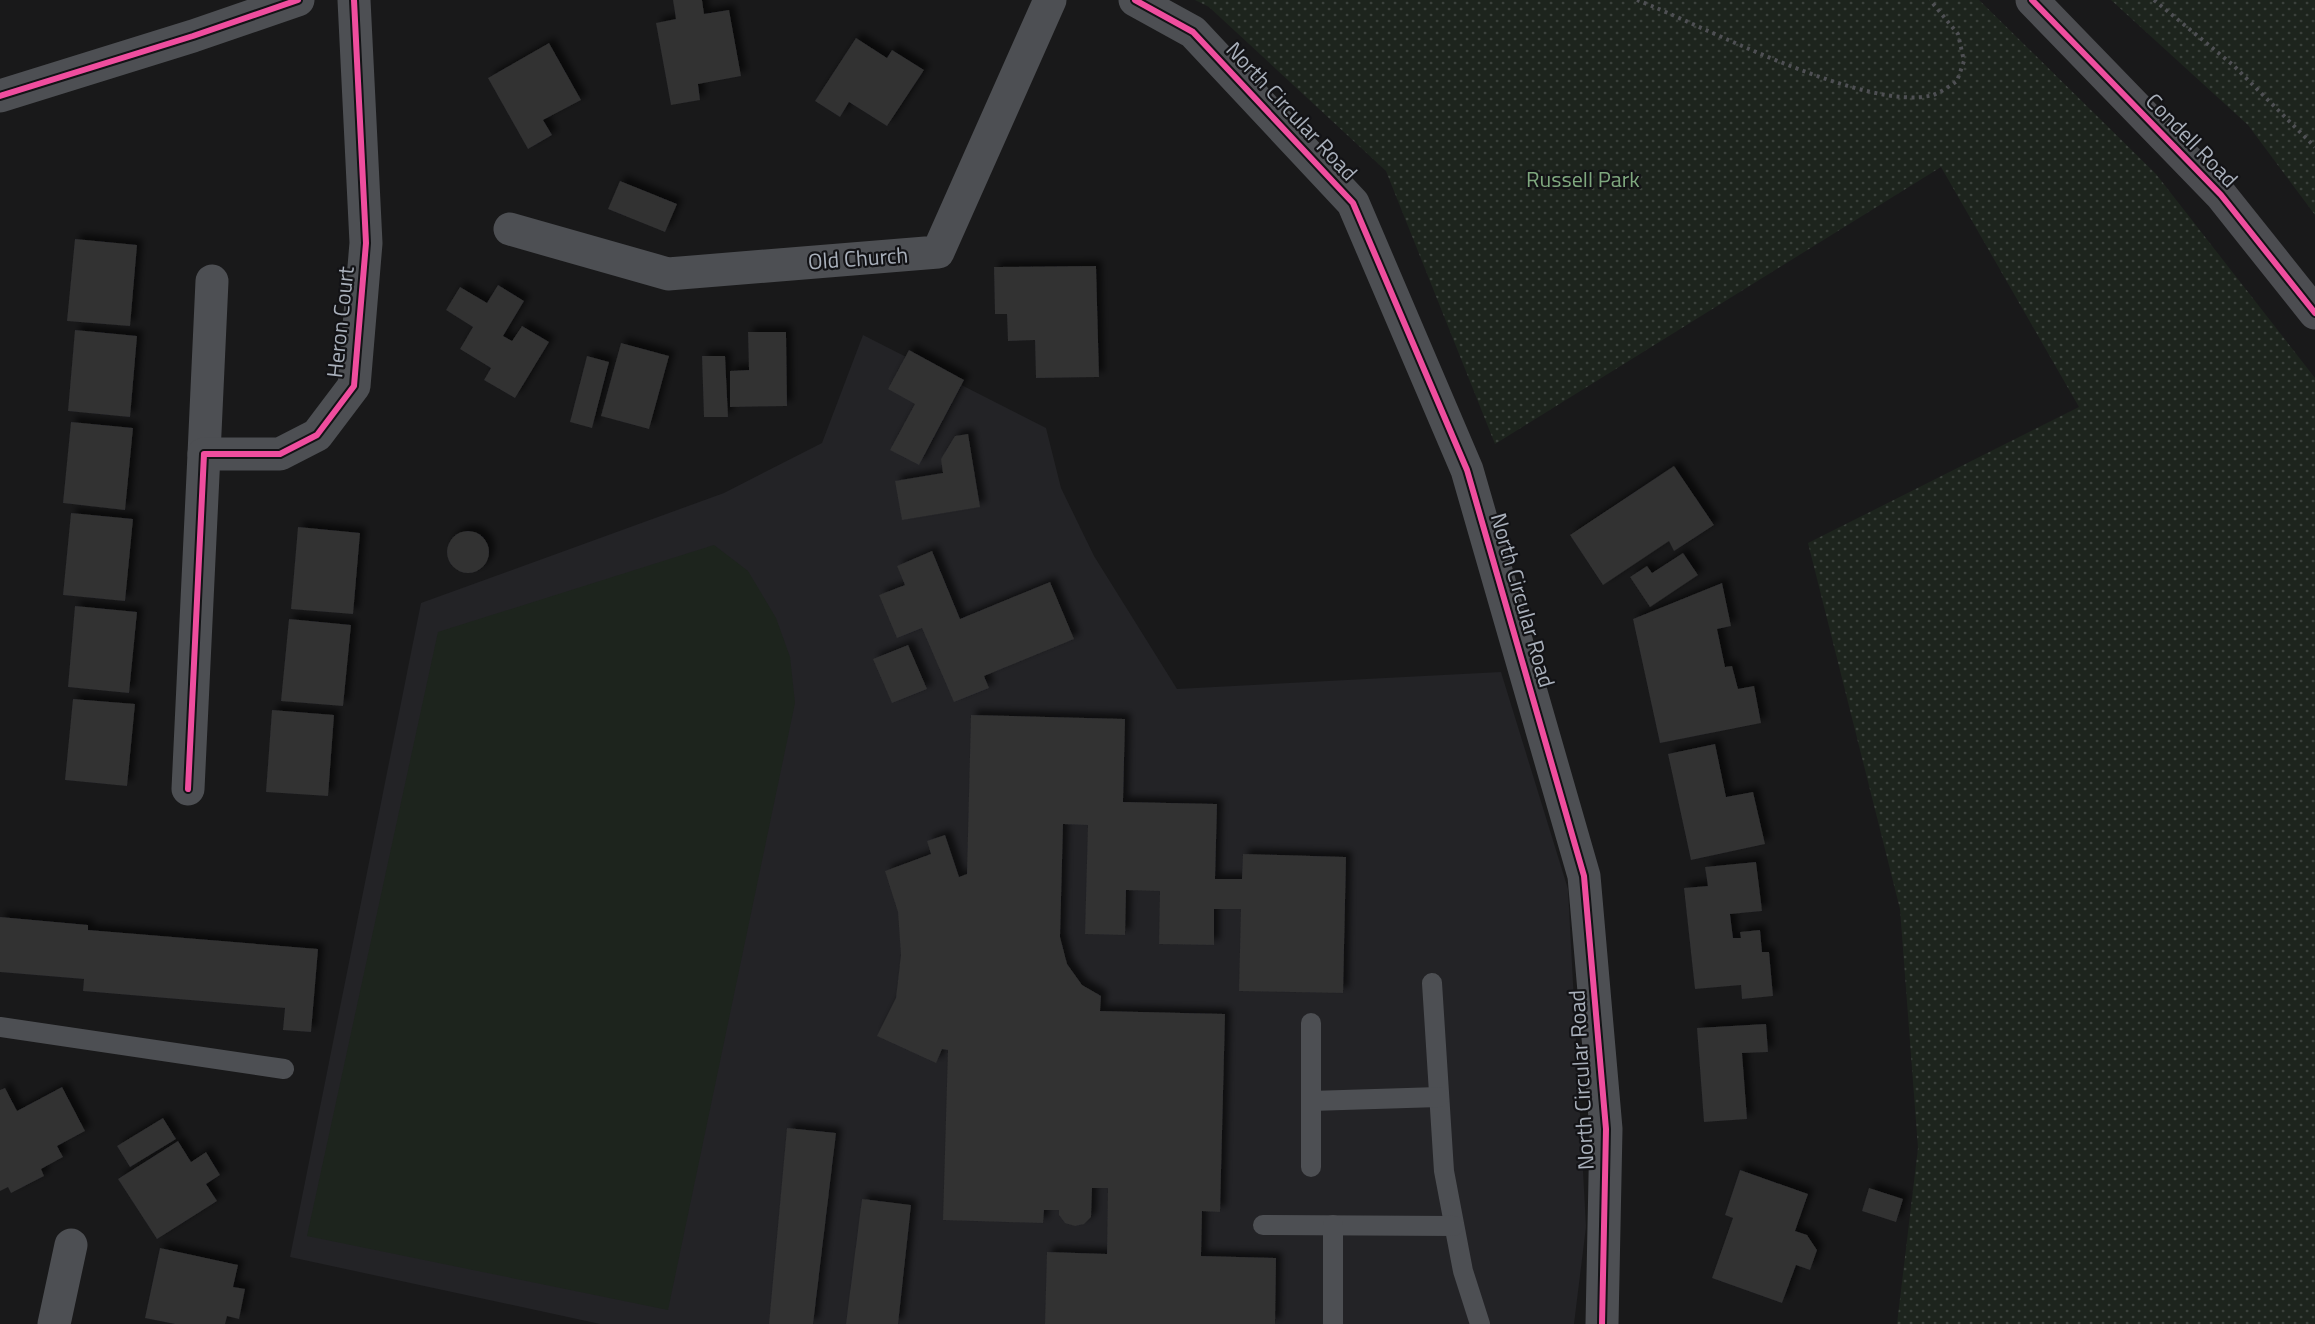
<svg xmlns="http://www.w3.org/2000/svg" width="2315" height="1324" font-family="'Titillium Web',sans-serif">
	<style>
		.built { fill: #232326 }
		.grass { fill: url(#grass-dots) }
		.pitch { fill: #1d241d }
		.building { fill: #313132; filter: url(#shadow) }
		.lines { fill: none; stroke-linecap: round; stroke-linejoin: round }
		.path { stroke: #4f5054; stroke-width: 4; stroke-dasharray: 3 4.5; stroke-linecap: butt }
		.service { stroke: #4d4f53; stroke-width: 20 }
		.minor { stroke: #4d4f53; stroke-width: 33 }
		.secondary { stroke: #4c4d51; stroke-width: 33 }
		.cycleway-casing { stroke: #131316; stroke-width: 10 }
		.cycleway { stroke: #ef4d9e; stroke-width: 6 }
		.labels { text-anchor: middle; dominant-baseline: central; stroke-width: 4.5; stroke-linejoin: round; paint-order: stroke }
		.street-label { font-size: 22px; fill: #a9b0bb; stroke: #131316 }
		.park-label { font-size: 22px; fill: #7fa87f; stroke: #131316 }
	</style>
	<defs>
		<pattern id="grass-dots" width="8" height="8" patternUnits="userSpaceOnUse" patternTransform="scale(1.5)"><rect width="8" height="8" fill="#1d241d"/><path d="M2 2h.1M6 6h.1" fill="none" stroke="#3b413c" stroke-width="1.8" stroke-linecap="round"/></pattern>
		<filter id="shadow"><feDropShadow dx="5.5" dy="-5.5" stdDeviation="3" flood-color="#0009"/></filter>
	</defs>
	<rect width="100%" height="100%" fill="#19191a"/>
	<!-- built -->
	<path class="built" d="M863 335 1046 428 1061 488 1094 556 1177 689 1501 672 1568 889 1586 1227 1574 1324H600L290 1257 421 603 724 493 822 443Z"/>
	<!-- grass -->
	<g class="grass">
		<path d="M1195 0H1979L2156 174 2315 378V1324H1897L1918 1148 1900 909 1808 543 2079 407 1941 167 1495 444 1386 171 1209 7Z"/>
		<path d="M2111 0H2315V215L2248 125Z"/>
	</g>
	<!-- pitch -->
	<path class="pitch" d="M714 545 748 571 776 618 790 657 795 703 668 1310 307 1236 438 632Z"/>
	<!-- building -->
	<g class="building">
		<path d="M673 0H702L704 14 729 10 741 76 698 84 700 100 671 105 656 23 676 19Z"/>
		<path d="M856 38 887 58 892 50 924 70 887 126 849 102 840 117 815 101Z"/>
		<path d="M549 43 581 100 543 120 552 135 528 149 488 78Z"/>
		<path d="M620 181 677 204 665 232 608 209Z"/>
		<path d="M75 239 137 245 130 326 67 321Z"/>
		<path d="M1096 266 1099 377 1036 378 1035 340 1008 341 1007 314H995L994 267Z"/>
		<path d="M498 285 524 301 503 336 512 341 522 326 549 342 515 398 484 380 491 368 460 349 473 327 446 310 460 287 487 303Z"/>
		<path d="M75 330 137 336 130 417 68 411Z"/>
		<path d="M748 332H786L787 406 730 407V371L749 370Z"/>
		<path d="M621 343 669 356 649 429 601 416Z"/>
		<path d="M909 350 964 380 919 465 890 450 915 404 888 389Z"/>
		<path d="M587 356 609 362 592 428 570 422Z"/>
		<path d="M702 356H725L728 417H704Z"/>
		<path d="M71 422 133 428 125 510 63 503Z"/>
		<path d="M968 434 980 507 902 520 895 481 943 473 941 459 955 436Z"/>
		<path d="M1674 466 1714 525 1674 551 1669 541 1603 585 1570 535Z"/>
		<path d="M71 513 133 519 125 601 63 595Z"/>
		<path d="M298 527 360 533 353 614 291 609Z"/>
		<circle cx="468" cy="552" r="21"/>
		<path d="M932 551 960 619 1050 582 1074 639 984 676 989 688 954 702 922 628 897 638 879 595 905 585 897 566Z"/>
		<path d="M1683 553 1698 575 1650 607 1630 577 1647 566 1652 573Z"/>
		<path d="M1722 583 1731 626 1717 629 1725 667 1732 666 1738 689 1754 686 1761 723 1660 743 1633 619Z"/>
		<path d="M75 606 137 612 129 693 68 687Z"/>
		<path d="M289 619 351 625 343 706 281 701Z"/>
		<path d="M908 645 927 689 892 703 873 659Z"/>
		<path d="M73 699 135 704 127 786 65 780Z"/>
		<path d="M272 710 334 715 328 796 266 792Z"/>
		<path d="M971 715 1125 719 1123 802 1217 804 1215 879H1242L1243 854 1346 857 1343 993 1239 991 1241 909H1214V945L1159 944 1160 891 1126 890 1125 935 1085 934 1088 825 1063 824 1060 937 1067 964 1082 985 1101 996 1100 1011 1225 1014 1220 1212 1202 1211 1201 1256 1276 1258 1275 1324H1045L1047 1252 1107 1254 1108 1188H1092L1091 1217 1084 1224 1075 1226 1065 1223 1059 1215V1210H1044L1043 1223 943 1220 948 1050 942 1049 936 1063 877 1036 896 998 901 955 898 912 885 871 931 854 927 841 945 835 959 877 967 874Z"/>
		<path d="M1715 744 1726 797 1753 792 1765 844 1691 860 1668 754Z"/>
		<path d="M1756 862 1762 911 1730 914 1733 938H1741L1740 932 1760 930 1762 952H1769L1773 996 1742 999 1741 985 1695 989 1684 888 1708 886 1705 867Z"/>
		<path d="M0 917 88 925V930L318 949 311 1032 283 1030 285 1008 83 991 84 979 0 972Z"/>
		<path d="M1766 1024 1768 1052 1742 1053 1747 1119 1704 1122 1697 1028Z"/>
		<path d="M62 1087 85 1131 57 1146 63 1157 41 1169 44 1176 11 1193 8 1187 0 1191V1090L5 1088 17 1111Z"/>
		<path d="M163 1118 176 1139 130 1167 117 1146Z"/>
		<path d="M787 1128 836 1133 813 1324H769Z"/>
		<path d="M178 1141 191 1162 206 1152 220 1175 206 1184 217 1201 157 1239 118 1179Z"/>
		<path d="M1740 1170 1808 1194 1795 1231 1807 1235 1817 1250 1810 1270 1796 1265 1782 1303 1712 1278 1733 1218 1725 1215Z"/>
		<path d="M1869 1188 1903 1199 1896 1222 1862 1211Z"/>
		<path d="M862 1199 911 1205 898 1324H846Z"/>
		<path d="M160 1248 238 1265 233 1287 245 1289 239 1319 227 1316 225 1324H175L145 1318Z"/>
	</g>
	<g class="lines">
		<!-- path -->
		<g class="path">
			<path d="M1637 0C1704 26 1867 113 1933 95 1941 92 1950 86 1957 81L1964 61 1958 34 1930 0"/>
			<path d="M2154 0 2233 65 2315 147"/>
		</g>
		<!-- service -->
		<g class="service">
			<path d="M1432 983 1444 1171 1463 1271 1480 1324"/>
			<path d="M0 1027 284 1069"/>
			<path d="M1311 1101 1439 1097"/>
			<path d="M1311 1167V1023"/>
			<path d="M1263 1225 1454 1226"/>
			<path d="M1333 1324V1225"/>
		</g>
		<!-- minor -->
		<g class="minor">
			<path d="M1135 0 1193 32 1353 203 1467 470 1584 876 1606 1129 1602 1324"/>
			<path d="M0 96 193 36 298 0"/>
			<path d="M510 229 668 274 938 252 1050 0"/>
			<path d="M204 454 212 281"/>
			<path d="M188 789 204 454H280L317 435 354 386 366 243 354 0"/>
			<path d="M54 1324 71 1245"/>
		</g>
		<!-- secondary -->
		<path class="secondary" d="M2032 0 2221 195 2315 313"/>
		<!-- cycleway casing -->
		<g class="cycleway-casing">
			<g id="cycleway">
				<path d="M1135 0 1193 32 1353 203 1467 470 1584 876 1606 1129 1602 1324"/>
				<path d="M2032 0 2221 195 2315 313"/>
				<path d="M0 96 193 36 298 0"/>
				<path d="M188 789 204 454H280L317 435 354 386 366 243 354 0"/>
			</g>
		</g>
		<!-- cycleway -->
		<use href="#cycleway" class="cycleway"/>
	</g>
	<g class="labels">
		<!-- street labels -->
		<g class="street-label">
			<text transform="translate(1292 111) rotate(47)">North Circular Road</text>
			<text transform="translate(2192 140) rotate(46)">Condell Road</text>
			<text transform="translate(858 258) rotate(-4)">Old Church</text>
			<text transform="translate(340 322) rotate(-84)">Heron Court</text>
			<text transform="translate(1523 600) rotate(74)">North Circular Road</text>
			<text transform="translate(1581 1080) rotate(-93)">North Circular Road</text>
		</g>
		<!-- park labels -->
		<g class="park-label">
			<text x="1583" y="179">Russell Park</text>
		</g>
	</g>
</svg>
